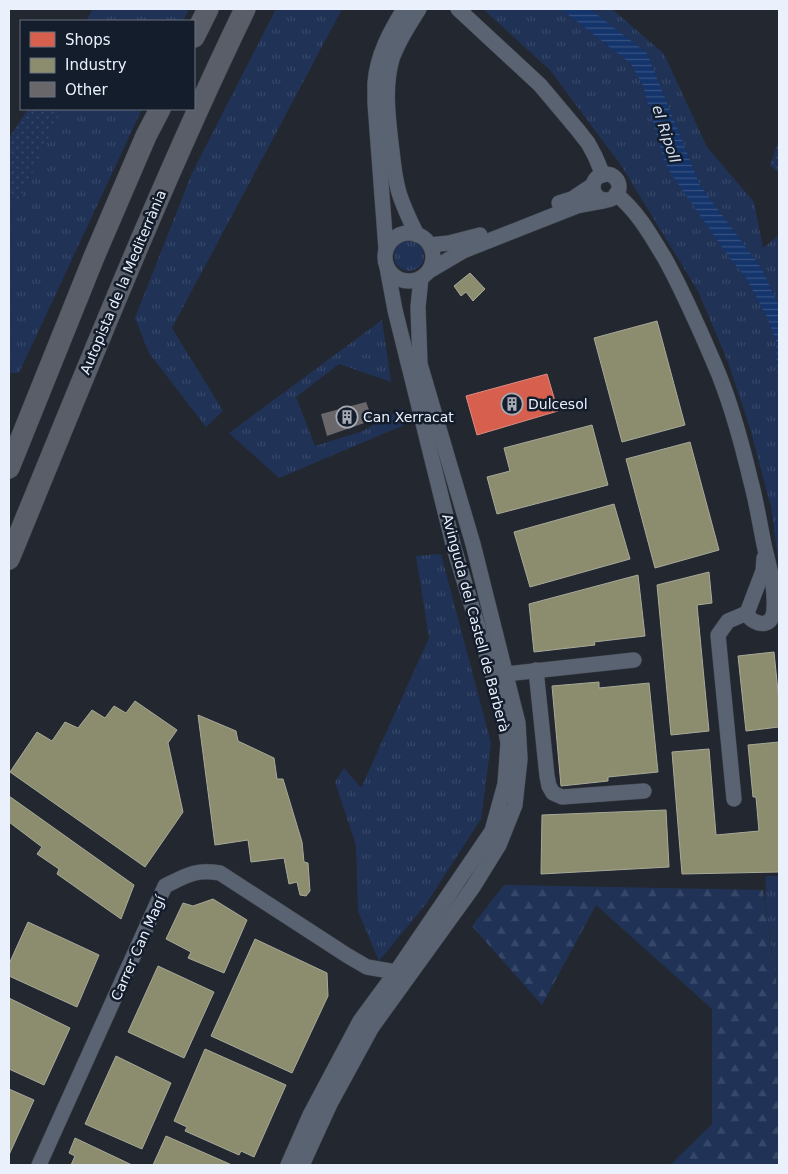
<svg xmlns="http://www.w3.org/2000/svg" width="788" height="1174" font-family="'DejaVu Sans',sans-serif">
	<style>
		.grass { fill: url(#grass-tufts) }
		.forest { fill: url(#forest-firs) }
		.garden { fill: url(#garden-dots) }
		.water { fill: url(#water-rules) }
		.shops { fill: #d6604d; stroke: #dc8c82 }
		.industry { fill: #8c8c6e; stroke: #a8aa99 }
		.building { fill: #6a676a }
		.lines { fill: none; stroke-linecap: round; stroke-linejoin: round }
		.minor-casing { stroke: #40444c; stroke-width: 16 }
		.highway-casing { stroke: #40444c; stroke-width: 22 }
		.minor { stroke: #5a6371; stroke-width: 15 }
		.highway { stroke: #595e69; stroke-width: 21 }
		.labels { text-anchor: middle; dominant-baseline: central; stroke-width: 5; stroke-linejoin: round; paint-order: stroke }
		.street-label { font-size: 14px; fill: #ebf1fc; stroke: #141d2c }
		.poi-label { font-size: 14px; fill: #ebf1fc; stroke: #141d2c; text-anchor: start }
		.water-label { font-size: 15px; font-style: italic; fill: #d3def1; stroke: #141d2c }
	</style>
	<defs>
		<pattern id="grass-tufts" width="24" height="20" patternUnits="userSpaceOnUse" patternTransform="scale(1.25)"><rect width="24" height="20" fill="#203357"/><path d="M3 7l-1-3M5 7V3M7 7l1-3M15 17l-1-3M17 17v-4M19 17l1-3" fill="none" stroke="#364768"/></pattern>
		<pattern id="forest-firs" width="22" height="20" patternUnits="userSpaceOnUse" patternTransform="scale(1.25)"><rect width="22" height="20" fill="#203357"/><path d="M5 1l3.5 6h-7zM16 11l3.5 6h-7z" fill="#364768"/></pattern>
		<pattern id="garden-dots" width="8" height="8" patternUnits="userSpaceOnUse" patternTransform="scale(1.25)"><rect width="8" height="8" fill="#203357"/><path d="M2 2h.1M6 6h.1" fill="none" stroke="#364768" stroke-width="1.8" stroke-linecap="round"/></pattern>
		<pattern id="water-rules" width="6" height="5" patternUnits="userSpaceOnUse" patternTransform="scale(1.25)"><rect width="6" height="5" fill="#14346c"/><path d="M0 2.5h6" fill="none" stroke="#365282"/></pattern>
	</defs>
	<rect width="100%" height="100%" fill="#232730"/>
	<!-- grass -->
	<g class="grass">
		<path d="M93 9H189L183 21H86Z"/>
		<path d="M276 9H342L172 328 223 411 206 427 149 353 135 318 192 173Z"/>
		<path d="M483 9H561L631 64 643 86 663 158 729 257 746 278 767 317 776 341 777 356 779 420V566L771 507 750 428 728 362 698 291 620 164 550 70Z"/>
		<path d="M590 9H612L664 54 707 147 754 202 763 248 779 235V306L762 269 700 185 647 53Z"/>
		<path d="M62 109H142L19 373H9V200L18 204Z"/>
		<circle cx="409" cy="256" r="15"/>
		<path d="M382 320 391 382 339 364 296 397 315 446 363 431 403 408 404 425 279 478 229 433Z"/>
		<path d="M441 554 491 743 481 819 426 904 379 961 358 911 356 845 335 782 344 768 361 788 429 638 416 556Z"/>
		<path d="M766 876H779V1001L765 901Z"/>
	</g>
	<!-- forest -->
	<path class="forest" d="M504 885 763 890 779 1001V1165H670L712 1124V1009L596 905 542 1005 472 926Z"/>
	<!-- garden -->
	<g class="garden">
		<path d="M28 109H62L18 204 9 200V138Z"/>
		<path d="M779 140V173L770 165Z"/>
	</g>
	<!-- water -->
	<path class="water" d="M561 9H590L647 53 700 185 762 269 779 306V420L776 341 767 317 746 278 729 257 670 172 663 158 643 86 631 64Z"/>
	<!-- shops -->
	<path class="shops" d="M547 374 558 411 477 435 466 396Z"/>
	<!-- industry -->
	<g class="industry">
		<path d="M470 273 485 289 473 301 466 292 461 296 454 286Z"/>
		<path d="M657 321 685 425 622 442 594 338Z"/>
		<path d="M592 425 608 485 497 514 487 477 510 471 504 448Z"/>
		<path d="M690 442 719 550 655 568 626 459Z"/>
		<path d="M614 504 630 559 530 587 514 532Z"/>
		<path d="M709 572 712 603 697 605 709 731 671 735 657 585Z"/>
		<path d="M638 575 645 636 594 642 595 645 534 652 529 604Z"/>
		<path d="M774 652 779 701V727L746 731 738 656Z"/>
		<path d="M599 682V688L649 683 658 772 608 777V781L561 786 552 686Z"/>
		<path d="M135 701 177 730 168 743 183 812 145 867 10 772 37 732 52 741 65 722 78 728 92 710 105 718 114 706 126 713Z"/>
		<path d="M198 715 236 731 238 741 274 758 277 779H283L302 842 304 862 308 863 310 891 306 896 300 895 297 882 289 884 284 858 251 862 248 840 215 845Z"/>
		<path d="M779 742V872L682 874 672 752 709 749 716 835 759 831 756 797H753L748 745Z"/>
		<path d="M9 796 134 885 121 919 57 874 59 869 37 854 42 847 9 822Z"/>
		<path d="M666 810 669 867 541 874 542 815Z"/>
		<path d="M213 899 247 920 224 973 188 958 191 952 166 939 183 903 193 906Z"/>
		<path d="M28 922 99 955 77 1007 9 976V964Z"/>
		<path d="M255 939 327 973 328 996 292 1073 211 1036Z"/>
		<path d="M158 966 214 992 184 1058 128 1032Z"/>
		<path d="M9 998 70 1028 44 1085 9 1069Z"/>
		<path d="M205 1049 286 1085 254 1157 241 1151 239 1155 185 1131 187 1127 174 1121Z"/>
		<path d="M116 1056 171 1083 142 1149 85 1124Z"/>
		<path d="M9 1089 34 1100 9 1155Z"/>
		<path d="M166 1136 232 1165H153Z"/>
		<path d="M75 1138 132 1165H71L75 1156 69 1153Z"/>
	</g>
	<!-- building -->
	<path class="building" d="M366 402 373 420 327 436 321 414Z"/>
	<g class="lines">
		<!-- minor casing -->
		<g class="minor-casing">
			<g id="minor">
				<path d="M458 9 540 85 577 129 588 143 595 156 603 175"/>
				<circle cx="606" cy="187" r="13"/>
				<path d="M616 194C638 212 650 234 664 257 676 278 686 300 696 322 702 335 708 349 714 363 730 399 742 444 751 482 757 504 760 526 765 549 768 561 771 573 773 585 774 593 776 613 771 619 765 628 750 622 747 613"/>
				<path d="M559 203 572 199 593 185"/>
				<circle cx="409" cy="257" r="24"/>
				<path d="M417 235C410 220 402 205 398 189 394 174 393 158 391 143 388 116 384 87 392 59 398 41 409 25 419 9"/>
				<path d="M430 245 449 243 480 235"/>
				<path d="M386 249 375 103C375 96 375 89 375 83 377 55 390 32 404 9"/>
				<path d="M429 271 463 251 577 206 604 201"/>
				<path d="M747 613 763 571 764 558"/>
				<path d="M536 670 547 776 549 786 553 793 562 797 644 791"/>
				<path d="M505 674 634 660"/>
				<path d="M734 799 718 635 728 621 747 613"/>
				<path d="M39 1165 165 886C187 875 195 869 220 873L348 956 367 967 396 972"/>
				<path d="M288 1165 310 1115 360 1021 396 972 492 831 505 784 508 743 500 699 454 548 395 310 387 267"/>
				<path d="M302 1165 330 1104 372 1027 473 887 499 845 515 805 520 759 518 723 473 544 420 364 418 307 421 278"/>
			</g>
		</g>
		<!-- highway casing -->
		<g class="highway-casing">
			<g id="highway">
				<path d="M194 37 208 9"/>
				<path d="M9 468 94 257 146 136 160 109"/>
				<path d="M9 559C85 375 158 189 245 9"/>
			</g>
		</g>
		<!-- minor -->
		<use href="#minor" class="minor"/>
		<!-- highway -->
		<use href="#highway" class="highway"/>
	</g>
	<!-- icons -->
	<defs>
		<g id="building-ring" transform="scale(1.125)"><circle r="9.5" fill="#141d2c" stroke="#a5aab5" stroke-width="1.5"/><path d="M-4-6H4V6H1V3H-1V6H-4ZM-2.5-4.3h1.7v1.8h-1.7ZM.8-4.3h1.7v1.8H.8ZM-2.5-1h1.7V.8h-1.7ZM.8-1h1.7V.8H.8Z" fill="#a5aab5"/></g>
	</defs>
	<g fill-rule="evenodd">
		<use href="#building-ring" x="512" y="404"/>
		<use href="#building-ring" x="347" y="417"/>
	</g>
	<g class="labels">
		<!-- street labels -->
		<g class="street-label">
			<text transform="translate(123 282) rotate(-67)">Autopista de la Mediterrània</text>
			<text transform="translate(476 623) rotate(75)">Avinguda del Castell de Barberà</text>
			<text transform="translate(138 948) rotate(-66)">Carrer Can Magí</text>
		</g>
		<!-- poi labels -->
		<g class="poi-label">
			<text x="528" y="404">Dulcesol</text>
			<text x="363" y="417">Can Xerracat</text>
		</g>
		<!-- water labels -->
		<g class="water-label">
			<text transform="translate(666 134) rotate(72)">el Ripoll</text>
		</g>
	</g>
	<!-- border -->
	<rect width="788" height="1174" fill="none" stroke="#ebf1fc" stroke-width="20"/>
	<!-- legend -->
	<rect x="20" y="20" width="175" height="90" fill="#141d2c" stroke="#6a727f"/>
	<rect x="30" y="32" width="25" height="15" fill="#d6604d" stroke="#6a727f"/>
	<text x="65" y="45" font-size="15" fill="#ebf1fc">Shops</text>
	<rect x="30" y="58" width="25" height="15" fill="#8c8c6e" stroke="#6a727f"/>
	<text x="65" y="70" font-size="15" fill="#ebf1fc">Industry</text>
	<rect x="30" y="82" width="25" height="15" fill="#6a676a" stroke="#6a727f"/>
	<text x="65" y="95" font-size="15" fill="#ebf1fc">Other</text>
</svg>
